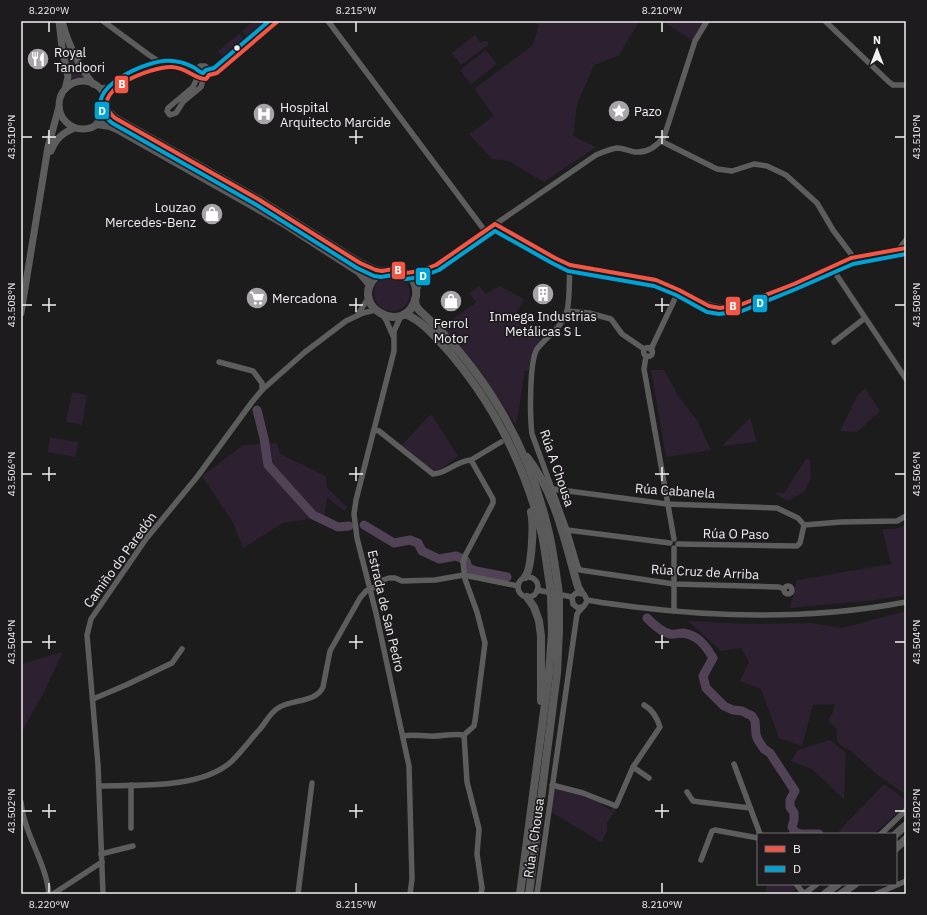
<svg xmlns="http://www.w3.org/2000/svg" width="927" height="915" font-family="'IBM Plex Sans',sans-serif">
	<style>
		.green { fill: #2d2031 }
		.lines { fill: none; stroke-linecap: round; stroke-linejoin: round }
		.river { stroke: #524255; stroke-width: 9 }
		.minor { stroke: #5d5d5d; stroke-width: 5.5 }
		.major { stroke: #5e5d5e; stroke-width: 7 }
		.highway { stroke: #5b5a5b; stroke-width: 8 }
		.highway-bridge { stroke: #5b5a5b; stroke-width: 8 }
		.bus-1-casing { stroke: #1d1b1e; stroke-width: 7 }
		.bus-2-casing { stroke: #1d1b1e; stroke-width: 7 }
		.bus-1 { stroke: #f35644; stroke-width: 4 }
		.bus-2 { stroke: #00a3d4; stroke-width: 4 }
		.ticks { fill: none; stroke: #f1eff1; stroke-width: 1.5 }
		.bus-dot { fill: #f1eff1; stroke: #1d1b1e; stroke-width: 1.5 }
		.labels { text-anchor: middle; dominant-baseline: central; stroke-width: 3.5; stroke-linejoin: round; paint-order: stroke }
		.poi-label { font-size: 13px; fill: #f1eff1; stroke: #1d1b1e; text-anchor: start }
		.street-label { font-size: 13px; fill: #f1eff1; stroke: #1d1b1e }
		.line-badge { stroke: #1d1b1e; stroke-width: 1.5 }
		.badge-label { font-size: 11px; text-anchor: middle; font-weight: bold; fill: #fff }
		.neatline { fill: none; stroke: #f1eff1; stroke-width: 1.5 }
		.ticks-label { font-size: 10px; text-anchor: middle; fill: #f1eff1 }
	</style>
	<rect width="100%" height="100%" fill="#1d1c1d"/>
	<!-- green -->
	<g class="green">
		<path d="M254 21H266L247 37 242 31Z"/>
		<path d="M534 21H640L618 56 594 65 577 104 573 136 596 147 544 182 508 161 492 159 469 134 494 116 474 89 532 46 539 26Z"/>
		<path d="M663 21H706L693 41Z"/>
		<path d="M61 25 84 77 71 79 67 63Z"/>
		<path d="M239 34 244 39 222 57 218 51Z"/>
		<path d="M475 35 481 43 484 41H487L489 44 461 65 452 53Z"/>
		<path d="M486 50 497 64 471 84 460 70Z"/>
		<circle cx="392" cy="293" r="18"/>
		<path d="M479 286 485 294 500 286 524 299 515 316 545 335 533 350 528 371H525L516 425 483 375 442 326 474 304 476 302 470 294H468Z"/>
		<path d="M651 370H664L679 397 697 420 711 450 666 457Z"/>
		<path d="M865 388 880 411 857 432 840 431 857 396Z"/>
		<path d="M72 392 87 395 82 425 66 422Z"/>
		<path d="M431 414 458 456 441 469 434 471 402 445Z"/>
		<path d="M750 418 757 442 722 446Z"/>
		<path d="M50 437 78 442 76 457 48 452Z"/>
		<path d="M277 443 280 454 326 476 327 488 347 507 344 511 327 497 324 521 315 518 283 523 243 548 232 521 202 476 243 445Z"/>
		<path d="M806 459 810 460 811 479 804 492 787 501 775 493H784Z"/>
		<path d="M906 525V595L876 600 790 608 797 580 891 564 882 529H895Z"/>
		<path d="M906 611V795L875 773 851 751 839 744 837 740V729L828 721 833 712 835 704 813 705 802 746 779 738 761 689 740 681 749 662 741 648 721 651 688 621 750 624 811 623 842 628Z"/>
		<path d="M63 652 44 692 21 733V664Z"/>
		<path d="M830 740 846 753 844 799 812 769 791 761 798 750Z"/>
		<path d="M884 784 906 800V805L874 834H842L839 831Z"/>
		<path d="M556 788 601 801 604 806 611 810 613 807 616 809 607 823V830L602 842H601L553 813 551 810 554 790Z"/>
		<path d="M767 884H792L794 887 795 890 791 894H765Z"/>
	</g>
	<g class="lines">
		<!-- river -->
		<g class="river">
			<path d="M257 410 264 438 268 465 313 515 338 527 349 526"/>
			<path d="M364 525 394 543 410 540 418 543 422 551 439 559 456 556 461 558"/>
			<path d="M466 561 468 568 476 571 507 577"/>
			<path d="M647 618C653 624 661 632 670 634 674 635 679 633 683 633 698 635 706 646 713 658L703 676 706 688 724 706 733 710 742 711 752 716 755 721 756 735 758 740 764 749 770 753 795 791 790 800V807L794 813V820L792 827 794 831 800 834"/>
			<path d="M802 834H819"/>
		</g>
		<!-- minor -->
		<g class="minor">
			<path d="M103 21 149 55 166 66"/>
			<path d="M328 21 485 231"/>
			<path d="M825 21 889 82 893 85H906"/>
			<path d="M178 68 196 75 199 79H206L209 75 217 73 278 21"/>
			<path d="M196 70 200 66H205L209 69V75"/>
			<path d="M197 78 193 87 168 108 167 111 170 115 176 113 183 102 201 87 203 80"/>
			<path d="M100 88 110 87 119 85"/>
			<path d="M106 102C113 83 144 69 163 67 174 66 186 68 197 68"/>
			<path d="M661 141 717 169 732 171 754 164 767 166 786 175 817 203 833 230 851 254V258"/>
			<path d="M495 224C518 236 547 258 571 265 598 273 627 273 655 280 687 288 705 315 740 305L794 284 851 258 906 248"/>
			<path d="M899 249 906 240"/>
			<path d="M570 265C569 278 570 299 567 311 562 328 547 336 537 349 529 362 530 418 532 434L567 530 578 567 580 570 674 584 779 587 784 589"/>
			<path d="M832 268 906 379"/>
			<path d="M406 273 420 271 432 266"/>
			<path d="M417 290 422 278 436 265 596 155C603 152 610 149 617 148 623 148 629 151 635 152 647 153 657 146 664 137L695 41 707 21"/>
			<path d="M567 311 589 313 611 319 622 334 644 349"/>
			<path d="M358 314 369 297"/>
			<path d="M382 314 386 320 393 336"/>
			<path d="M401 316 394 331V351L356 500 354 514 357 538 376 613 409 766 412 879 410 894"/>
			<path d="M834 342 865 318"/>
			<circle cx="648" cy="352" r="4.5"/>
			<path d="M650 349 652 347 679 290"/>
			<path d="M646 356 644 369 674 539"/>
			<path d="M219 362 253 371 262 383V390"/>
			<path d="M374 430 379 431 433 474C446 474 456 461 471 460L493 499V503L466 554 463 562 465 579 477 612 485 643 475 721 474 726 464 735 467 782 479 829 477 854 482 888 481 894"/>
			<path d="M471 460 501 442"/>
			<path d="M553 489 667 504 777 508 798 518 804 525 800 543 797 546 678 544"/>
			<path d="M804 525 841 522 897 521 906 516"/>
			<path d="M567 530 670 543"/>
			<circle cx="528" cy="587" r="10"/>
			<circle cx="788" cy="590" r="4"/>
			<path d="M537 590 572 597"/>
			<path d="M587 600C603 603 619 605 635 607 725 618 817 619 906 602"/>
			<path d="M674 611V548"/>
			<path d="M93 699 126 685 172 663 182 649"/>
			<path d="M403 736C412 734 420 736 429 736 441 737 451 733 464 735"/>
			<path d="M734 764 760 834"/>
			<path d="M633 767 649 778"/>
			<path d="M131 785V828"/>
			<path d="M552 785 583 793 616 806 633 767 660 727C657 717 653 710 644 705"/>
			<path d="M100 786C138 785 202 789 232 761 242 751 251 739 260 729 266 722 270 713 278 708 291 699 316 703 323 687L330 651 360 598 366 591 375 587 383 580 389 578H395L402 581 435 580 464 575 518 586"/>
			<path d="M687 792 693 801 700 802 750 808"/>
			<path d="M21 802C24 834 46 862 49 894"/>
			<path d="M881 834 906 810"/>
			<path d="M101 854 133 846"/>
			<path d="M701 860 712 831 715 830 758 838"/>
			<path d="M796 884 804 894"/>
			<path d="M53 894 102 862"/>
			<path d="M103 894 98 765 87 635 91 619 146 539 197 477 252 402 262 390 305 352 346 321 363 313 375 310"/>
			<path d="M298 894 312 783"/>
			<path d="M537 894 577 614C580 609 586 606 587 600L584 594 576 593 572 597 573 604 578 608 582 607"/>
			<path d="M804 894 817 884"/>
			<path d="M876 894 906 881"/>
		</g>
		<!-- major -->
		<g class="major">
			<path d="M59 21 62 48 68 77 65 89"/>
			<path d="M62 21C68 44 78 65 93 84"/>
			<circle cx="83" cy="105" r="24"/>
			<path d="M51 151C56 139 61 134 74 128"/>
			<path d="M21 313 48 147 59 107"/>
		</g>
		<!-- highway -->
		<g class="highway">
			<path d="M106 108 109 112 115 118 258 199 360 263C367 266 373 270 380 271 390 271 398 267 407 274 414 279 417 287 416 296 408 341 339 304 382 271"/>
			<path d="M97 124 110 126 117 129 283 223 359 272 370 285"/>
			<path d="M415 300 416 306 419 310C484 369 528 444 548 529 553 548 555 567 558 587"/>
			<path d="M405 314C423 321 437 339 450 353 494 405 524 464 541 530 545 548 547 568 550 586"/>
			<path d="M527 457C556 494 565 543 578 587L581 592"/>
			<path d="M525 577C532 569 534 524 531 512"/>
			<path d="M527 597 534 607 539 621 541 636V701"/>
			<path d="M896 834 906 825"/>
			<path d="M896 848 906 839"/>
			<path d="M520 894 549 673 552 632 551 597"/>
			<path d="M529 894 557 673 559 631V597"/>
			<path d="M825 894 838 884"/>
			<path d="M841 894 855 884"/>
		</g>
		<!-- highway-bridge -->
		<g class="highway-bridge">
			<path d="M550 586 551 597"/>
			<path d="M558 587 559 597"/>
		</g>
		<!-- bus-1 casing -->
		<g class="bus-1-casing">
			<path id="bus-1" d="M278 21 217 73 209 75 206 79C194 79 188 68 172 67 152 66 83 92 115 118L258 199 360 263 376 270 382 271 393 269 406 273 420 271 436 265 495 224 555 258 570 265 656 280 679 290 709 306 720 308 740 305 794 284 851 258 906 248"/>
		</g>
		<!-- bus-2 casing -->
		<g class="bus-2-casing">
			<path id="bus-2" d="M269 21 214 68 206 70 203 73C199 72 197 69 193 67 184 62 173 60 163 61 138 64 74 94 112 123L255 204 357 268 374 276 381 277 393 275 406 279 421 277 439 270 495 231 552 263 568 271 654 286 676 295 707 312 719 314 742 311 796 289 853 264 906 254"/>
		</g>
		<!-- bus-1 -->
		<use href="#bus-1" class="bus-1"/>
		<!-- bus-2 -->
		<use href="#bus-2" class="bus-2"/>
	</g>
	<!-- ticks -->
	<path class="ticks" d="M49 22V32M356 22V32M662 22V32M49 130V144M356 130V144M662 130V144M22 137H32M42 137H56M349 137H363M655 137H669M895 137H905M49 298V312M356 298V312M662 298V312M22 305H32M42 305H56M349 305H363M655 305H669M895 305H905M49 467V481M356 467V481M662 467V481M22 474H32M42 474H56M349 474H363M655 474H669M895 474H905M49 635V649M356 635V649M662 635V649M22 642H32M42 642H56M349 642H363M655 642H669M895 642H905M49 804V818M356 804V818M662 804V818M22 811H32M42 811H56M349 811H363M655 811H669M895 811H905M49 883V893M356 883V893M662 883V893"/>
	<!-- icons -->
	<defs>
		<g id="restaurant-disc" transform="scale(1.15)"><circle r="9.5" fill="#a7a5a7" stroke="#1d1b1e"/><path d="M-5-6h1v4h1v-4h1v4h1v-4h1v5L-1.5 .5V6h-2V.5L-5-1ZM5-6V6H3V1.5H1.5Q1.5-4 5-6Z" fill="#fff"/></g>
		<g id="sight-disc" transform="scale(1.15)"><circle r="9.5" fill="#a7a5a7" stroke="#1d1b1e"/><path d="M0-6L1.8-2.2L6-1.7L2.9 1.2L3.7 5.4L0 3.3L-3.7 5.4L-2.9 1.2L-6-1.7L-1.8-2.2Z" fill="#fff"/></g>
		<g id="hospital-disc" transform="scale(1.15)"><circle r="9.5" fill="#a7a5a7" stroke="#1d1b1e"/><path d="M-5-5h3v3.5h4V-5h3V5h-3V1.5h-4V5h-3Z" fill="#fff"/></g>
		<g id="shop-disc" transform="scale(1.15)"><circle r="9.5" fill="#a7a5a7" stroke="#1d1b1e"/><path d="M-5-2.5h2.3a2.7 3.5 0 0 1 5.4 0H5L5.5 6h-11ZM-1.5-2.5h3a1.5 2.3 0 0 0-3 0Z" fill="#fff"/></g>
		<g id="building-disc" transform="scale(1.15)"><circle r="9.5" fill="#a7a5a7" stroke="#1d1b1e"/><path d="M-4-6H4V6H1V3H-1V6H-4ZM-2.5-4.3h1.7v1.8h-1.7ZM.8-4.3h1.7v1.8H.8ZM-2.5-1h1.7V.8h-1.7ZM.8-1h1.7V.8H.8Z" fill="#fff"/></g>
		<g id="supermarket-disc" transform="scale(1.15)"><circle r="9.5" fill="#a7a5a7" stroke="#1d1b1e"/><path d="M-6-5.5h2.5l.6 2H6L4.5 2H-2.5L-4.4-4H-6ZM-1.5 3.2a1.3 1.3 0 1 0 .1 0ZM3 3.2a1.3 1.3 0 1 0 .1 0Z" fill="#fff"/></g>
	</defs>
	<g fill-rule="evenodd">
		<use href="#restaurant-disc" x="38" y="59"/>
		<use href="#sight-disc" x="619" y="111"/>
		<use href="#hospital-disc" x="264" y="114"/>
		<use href="#shop-disc" x="212" y="214"/>
		<use href="#building-disc" x="543" y="294"/>
		<use href="#supermarket-disc" x="257" y="298"/>
		<use href="#shop-disc" x="451" y="301"/>
	</g>
	<!-- markers -->
	<circle class="bus-dot" cx="237" cy="48" r="3.5"/>
	<g class="labels">
		<!-- poi labels -->
		<g class="poi-label">
			<text x="54" y="52">Royal<tspan x="54" dy="15">Tandoori</tspan></text>
			<text x="280" y="107">Hospital<tspan x="280" dy="15">Arquitecto Marcide</tspan></text>
			<text x="634" y="111">Pazo</text>
			<text x="196" y="207" text-anchor="end">Louzao<tspan x="196" dy="15">Mercedes-Benz</tspan></text>
			<text x="272" y="298">Mercadona</text>
			<text x="543" y="316" text-anchor="middle">Inmega Industrias<tspan x="543" dy="15">Metálicas S L</tspan></text>
			<text x="451" y="323" text-anchor="middle">Ferrol<tspan x="451" dy="15">Motor</tspan></text>
		</g>
		<!-- street labels -->
		<g class="street-label">
			<text transform="translate(557 468) rotate(71)">Rúa A Chousa</text>
			<text transform="translate(675 491) rotate(4)">Rúa Cabanela</text>
			<text transform="translate(736 534) rotate(1)">Rúa O Paso</text>
			<text transform="translate(120 560) rotate(-54)">Camiño do Paredón</text>
			<text transform="translate(705 572) rotate(3)">Rúa Cruz de Arriba</text>
			<text transform="translate(386 611) rotate(77)">Estrada de San Pedro</text>
			<text transform="translate(534 838) rotate(-82)">Rúa A Chousa</text>
		</g>
	</g>
	<g class="line-badge">
		<rect x="114" y="75" width="15" height="19" rx="4" fill="#f35644"/>
		<rect x="94" y="101" width="16" height="19" rx="4" fill="#00a3d4"/>
		<rect x="391" y="261" width="15" height="19" rx="4" fill="#f35644"/>
		<rect x="415" y="267" width="16" height="19" rx="4" fill="#00a3d4"/>
		<rect x="752" y="294" width="16" height="19" rx="4" fill="#00a3d4"/>
		<rect x="725" y="296" width="16" height="20" rx="4" fill="#f35644"/>
	</g>
	<g class="badge-label">
		<text x="122" y="88">B</text>
		<text x="102" y="115">D</text>
		<text x="398" y="274">B</text>
		<text x="423" y="280">D</text>
		<text x="760" y="307">D</text>
		<text x="733" y="310">B</text>
	</g>
	<!-- border -->
	<rect width="927" height="915" fill="none" stroke="#1d1b1e" stroke-width="44"/>
	<!-- legend -->
	<rect x="757" y="833" width="140" height="52" fill="#1d1b1e" stroke="#727072"/>
	<rect x="765" y="846" width="20" height="6" fill="#f35644" stroke="#727072"/>
	<text x="793" y="853" font-size="12" fill="#f1eff1">B</text>
	<rect x="765" y="866" width="20" height="6" fill="#00a3d4" stroke="#727072"/>
	<text x="793" y="873" font-size="12" fill="#f1eff1">D</text>
	<!-- north arrow -->
	<g transform="translate(877 50)" stroke="#1d1b1e" stroke-width="3" paint-order="stroke">
	<path d="M0-3L7 15L0 10L-7 15Z" fill="#f1eff1"/>
	<text y="-6" font-size="11" font-weight="bold" text-anchor="middle" fill="#f1eff1">N</text>
	</g>
	<rect x="22" y="22" width="883" height="871" class="neatline"/>
	<g class="ticks-label">
		<text x="49" y="14">8.220°W</text>
		<text x="356" y="14">8.215°W</text>
		<text x="662" y="14">8.210°W</text>
		<text transform="translate(11 137) rotate(-90)" y="4">43.510°N</text>
		<text transform="translate(916 137) rotate(-90)" y="4">43.510°N</text>
		<text transform="translate(11 305) rotate(-90)" y="4">43.508°N</text>
		<text transform="translate(916 305) rotate(-90)" y="4">43.508°N</text>
		<text transform="translate(11 474) rotate(-90)" y="4">43.506°N</text>
		<text transform="translate(916 474) rotate(-90)" y="4">43.506°N</text>
		<text transform="translate(11 642) rotate(-90)" y="4">43.504°N</text>
		<text transform="translate(916 642) rotate(-90)" y="4">43.504°N</text>
		<text transform="translate(11 811) rotate(-90)" y="4">43.502°N</text>
		<text transform="translate(916 811) rotate(-90)" y="4">43.502°N</text>
		<text x="49" y="908">8.220°W</text>
		<text x="356" y="908">8.215°W</text>
		<text x="662" y="908">8.210°W</text>
	</g>
</svg>
